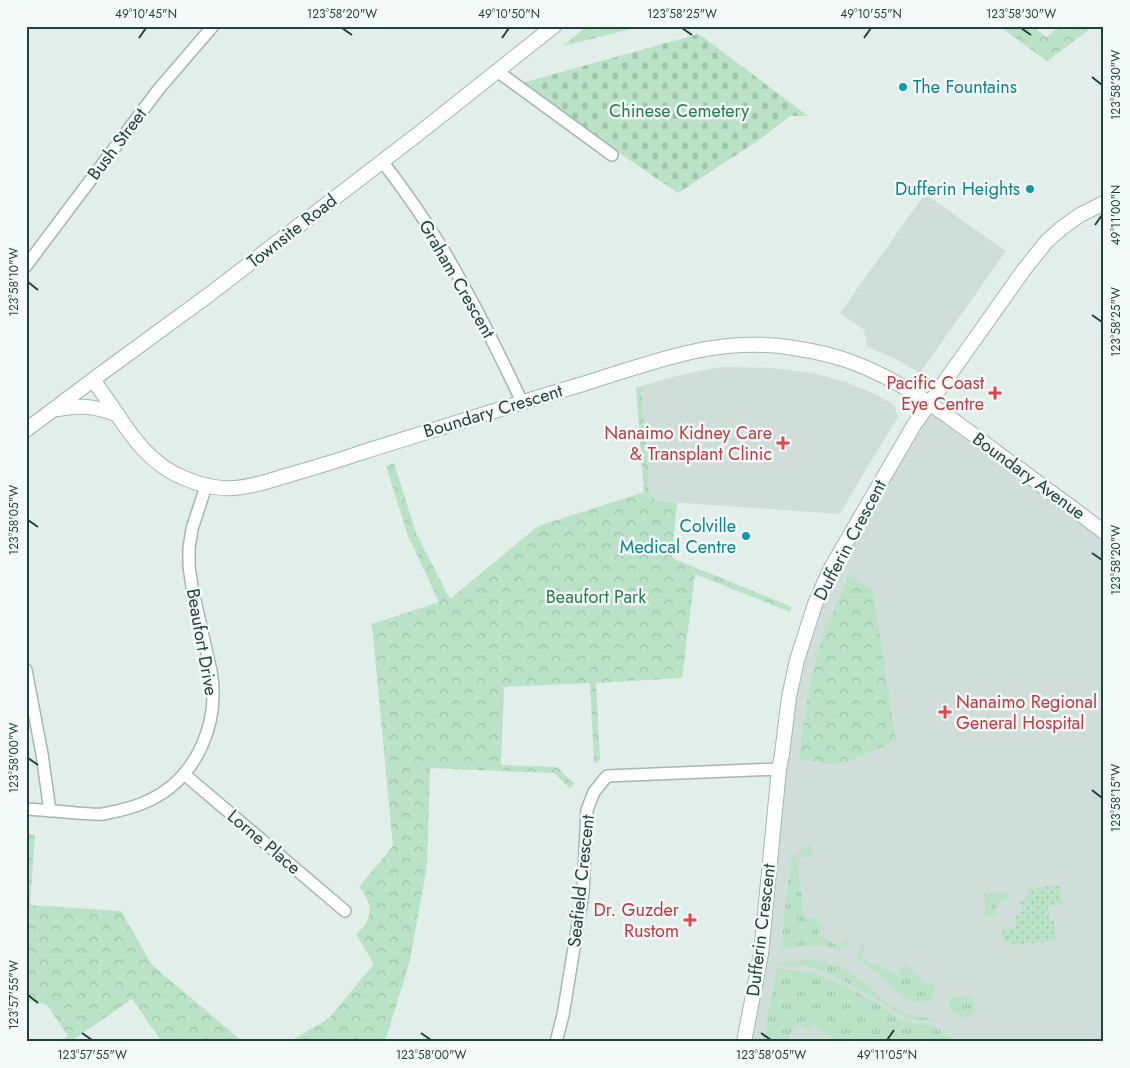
<svg xmlns="http://www.w3.org/2000/svg" width="1130" height="1068" font-family="Jost,sans-serif">
	<style>
		.built { fill: #d0ded9 }
		.grass { fill: url(#grass-tufts) }
		.forest { fill: url(#forest-crowns) }
		.cemetery { fill: url(#cemetery-stones) }
		.garden { fill: url(#garden-dots) }
		.lines { fill: none; stroke-linecap: round; stroke-linejoin: round }
		.minor-casing { stroke: #a4b7b2; stroke-width: 14 }
		.tertiary-casing { stroke: #a4b7b2; stroke-width: 16 }
		.minor { stroke: #fff; stroke-width: 11 }
		.tertiary { stroke: #fff; stroke-width: 14 }
		.ticks { fill: none; stroke: #20423b; stroke-width: 2 }
		.culture-dot { fill: #0f9aa8; stroke: #f4faf7; stroke-width: 2 }
		.health-dot { fill: #e0444e; stroke: #f4faf7; stroke-width: 2 }
		.labels { text-anchor: middle; dominant-baseline: central; stroke-width: 5; stroke-linejoin: round; paint-order: stroke }
		.culture-label { font-size: 18px; fill: #0d838f; stroke: #f4faf7; text-anchor: end }
		.park-label { font-size: 18px; fill: #247e4c; stroke: #f4faf7 }
		.street-label { font-size: 18px; fill: #20423b; stroke: #f4faf7 }
		.health-label { font-size: 18px; fill: #be3a42; stroke: #f4faf7; text-anchor: end }
		.neatline { fill: none; stroke: #20423b; stroke-width: 2 }
		.ticks-label { font-size: 12px; text-anchor: middle; fill: #20423b }
	</style>
	<defs>
		<pattern id="grass-tufts" width="24" height="20" patternUnits="userSpaceOnUse" patternTransform="scale(1.25)"><rect width="24" height="20" fill="#b9e2c6"/><path d="M3 7l-1-3M5 7V3M7 7l1-3M15 17l-1-3M17 17v-4M19 17l1-3" fill="none" stroke="#9fc3ab"/></pattern>
		<pattern id="forest-crowns" width="20" height="18" patternUnits="userSpaceOnUse" patternTransform="scale(1.25)"><rect width="20" height="18" fill="#b9e2c6"/><path d="M2 6a3 3 0 1 1 6 0M12 15a3 3 0 1 1 6 0" fill="none" stroke="#9fc3ab"/></pattern>
		<pattern id="cemetery-stones" width="16" height="16" patternUnits="userSpaceOnUse" patternTransform="scale(1.25)"><rect width="16" height="16" fill="#b9e2c6"/><path d="M2 7V4a2 2 0 0 1 4 0v3zM10 15v-3a2 2 0 0 1 4 0v3z" fill="#9fc3ab"/></pattern>
		<pattern id="garden-dots" width="8" height="8" patternUnits="userSpaceOnUse" patternTransform="scale(1.25)"><rect width="8" height="8" fill="#b9e2c6"/><path d="M2 2h.1M6 6h.1" fill="none" stroke="#9fc3ab" stroke-width="1.8" stroke-linecap="round"/></pattern>
	</defs>
	<rect width="100%" height="100%" fill="#e2eeea"/>
	<!-- built -->
	<g class="built">
		<path d="M925 194 1006 251 920 373 894 358 867 347 864 330 840 313Z"/>
		<path d="M720 367 771 368 813 373 846 382 873 393 894 405 898 417 859 481 840 514 656 501 650 491 641 386 684 374Z"/>
		<path d="M929 403 1104 532V1042H744L779 769 815 604Z"/>
	</g>
	<!-- grass -->
	<g class="grass">
		<path d="M811 843 812 854 807 856 796 858 805 919 816 918 818 922 822 926 818 935 840 947 845 938 849 939C848 943 847 947 842 948 836 951 828 947 822 946 809 944 795 947 781 948L791 858Z"/>
		<path d="M1003 892 1004 894H1007L1008 899 1004 900V902L996 903 997 915 986 917 984 894Z"/>
		<path d="M862 945 866 948 861 958 898 976 905 964 926 985 934 983C934 990 934 996 928 1000 912 1010 889 983 878 974 871 968 863 963 856 958Z"/>
		<path d="M804 960C835 960 854 973 876 993 883 999 891 1007 900 1011 905 1014 910 1016 915 1017 923 1018 930 1017 937 1021L908 1019 854 986 826 973 803 965 779 966V964Z"/>
		<path d="M777 968 815 973 844 985 882 1007 903 1022 934 1026 953 1040 954 1042H838L813 1025 809 1032 797 1024 785 1042H763Z"/>
		<path d="M970 995C979 1005 976 1014 964 1019L949 1008 950 1001 951 998Z"/>
	</g>
	<!-- forest -->
	<g class="forest">
		<path d="M587 26H643L563 46Z"/>
		<path d="M999 26H1032L1046 37 1061 26H1094L1047 61Z"/>
		<path d="M641 386 650 491 656 501 677 503 672 558 792 607 790 612 695 574 682 678 596 683 600 759 594 764 590 683 504 687 501 765 557 767 574 784 570 788 554 773 430 768 427 866 410 960 385 1042H289L329 1018 374 964 356 934C373 921 374 903 359 887L393 846 372 624 439 602 408 536 386 466 394 463 416 533 450 599 538 526 644 492 636 388Z"/>
		<path d="M849 576 873 590 896 741 840 765 799 759 807 698 823 634Z"/>
		<path d="M29 834 35 835 30 905 121 911 152 965 243 1042H162L132 999 70 1042H60L68 1036 46 1004 26 1000V875Z"/>
	</g>
	<!-- cemetery -->
	<path class="cemetery" d="M699 34 808 116H790L756 142 678 193 518 84Z"/>
	<!-- garden -->
	<path class="garden" d="M1059 885 1062 904 1048 907 1050 921H1054L1057 940 1012 946V941L1004 942 1002 930 1016 928 1014 916 1020 915V910L1022 909V904H1019L1018 902 1028 900 1027 892 1030 889Z"/>
	<g class="lines">
		<!-- minor casing -->
		<g class="minor-casing">
			<g id="minor">
				<path d="M497 71 612 155"/>
				<path d="M382 161C405 191 426 221 445 253 473 301 498 351 522 402"/>
				<path d="M26 266 158 90 213 26"/>
				<path d="M26 670 42 754 50 811"/>
				<path d="M184 774 345 911"/>
				<path d="M26 809C43 810 59 811 76 813 85 813 94 815 103 814 119 811 136 807 150 800 198 777 220 721 211 671L192 587 189 566V548L192 529 206 486"/>
				<path d="M556 1042 563 1015 583 893 587 810 594 792 607 776 779 769"/>
			</g>
		</g>
		<!-- tertiary casing -->
		<g class="tertiary-casing">
			<g id="tertiary">
				<path d="M93 380C121 416 139 460 184 478 200 485 217 489 234 488 253 487 271 480 289 475 313 468 337 461 360 453 434 430 508 406 583 384 654 362 718 335 794 348 813 351 832 355 849 361 905 381 952 419 999 454 1034 480 1069 505 1104 532"/>
				<path d="M58 409C82 405 95 406 118 415"/>
				<path d="M26 430 102 373 210 294 418 134 554 26"/>
				<path d="M744 1042 761 954 779 769 782 754 789 697 797 660 815 604 829 572 838 556 914 425 1023 271 1047 241 1063 227 1080 215 1104 203"/>
			</g>
		</g>
		<!-- minor -->
		<use href="#minor" class="minor"/>
		<!-- tertiary -->
		<use href="#tertiary" class="tertiary"/>
	</g>
	<!-- ticks -->
	<path class="ticks" d="M342 28 352 35M682 28 692 35M1021 28 1031 35M139 38 146 28M502 38 509 28M864 38 871 28M1092 77 1102 85M1095 225 1102 215M28 282 38 290M1092 315 1102 322M28 520 38 527M1092 553 1102 560M28 758 38 765M1092 790 1102 798M28 995 38 1003M82 1033 92 1040M421 1033 431 1040M761 1033 771 1040M887 1040 894 1030"/>
	<!-- markers -->
	<g class="culture-dot">
		<circle cx="903" cy="87" r="5"/>
		<circle cx="1030" cy="189" r="5"/>
		<circle cx="746" cy="536" r="5"/>
	</g>
	<g class="health-dot">
		<path d="M992.5 385.5h5v5h5v5h-5v5h-5v-5h-5v-5h5z"/>
		<path d="M780.5 435.5h5v5h5v5h-5v5h-5v-5h-5v-5h5z"/>
		<path d="M942.5 704.5h5v5h5v5h-5v5h-5v-5h-5v-5h5z"/>
		<path d="M687.5 912.5h5v5h5v5h-5v5h-5v-5h-5v-5h5z"/>
	</g>
	<g class="labels">
		<!-- culture labels -->
		<g class="culture-label">
			<text x="913" y="87" text-anchor="start">The Fountains</text>
			<text x="1020" y="189">Dufferin Heights</text>
			<text x="736" y="526">Colville<tspan x="736" dy="21">Medical Centre</tspan></text>
		</g>
		<!-- park labels -->
		<g class="park-label">
			<text x="679" y="111">Chinese Cemetery</text>
			<text x="596" y="597">Beaufort Park</text>
		</g>
		<!-- street labels -->
		<g class="street-label">
			<text transform="translate(117 144) rotate(-53)">Bush Street</text>
			<text transform="translate(292 231) rotate(-38)">Townsite Road</text>
			<text transform="translate(457 279) rotate(60)">Graham Crescent</text>
			<text transform="translate(493 411) rotate(-17)">Boundary Crescent</text>
			<text transform="translate(1029 476) rotate(36)">Boundary Avenue</text>
			<text transform="translate(850 540) rotate(-62)">Dufferin Crescent</text>
			<text transform="translate(202 642) rotate(80)">Beaufort Drive</text>
			<text transform="translate(264 842) rotate(40)">Lorne Place</text>
			<text transform="translate(581 881) rotate(-84)">Seafield Crescent</text>
			<text transform="translate(761 930) rotate(-83)">Dufferin Crescent</text>
		</g>
		<!-- health labels -->
		<g class="health-label">
			<text x="984" y="383">Pacific Coast<tspan x="984" dy="21">Eye Centre</tspan></text>
			<text x="772" y="433">Nanaimo Kidney Care<tspan x="772" dy="21">&amp; Transplant Clinic</tspan></text>
			<text x="956" y="702" text-anchor="start">Nanaimo Regional<tspan x="956" dy="21">General Hospital</tspan></text>
			<text x="679" y="910">Dr. Guzder<tspan x="679" dy="21">Rustom</tspan></text>
		</g>
	</g>
	<!-- border -->
	<rect width="1130" height="1068" fill="none" stroke="#f4faf7" stroke-width="55"/>
	<rect x="28" y="28" width="1074" height="1012" class="neatline"/>
	<g class="ticks-label">
		<text x="146" y="18">49°10'45"N</text>
		<text x="342" y="18">123°58'20"W</text>
		<text x="509" y="18">49°10'50"N</text>
		<text x="682" y="18">123°58'25"W</text>
		<text x="871" y="18">49°10'55"N</text>
		<text x="1021" y="18">123°58'30"W</text>
		<text transform="translate(1116 85) rotate(-90)" y="4">123°58'30"W</text>
		<text transform="translate(1116 215) rotate(-90)" y="4">49°11'00"N</text>
		<text transform="translate(14 282) rotate(-90)" y="4">123°58'10"W</text>
		<text transform="translate(1116 322) rotate(-90)" y="4">123°58'25"W</text>
		<text transform="translate(14 520) rotate(-90)" y="4">123°58'05"W</text>
		<text transform="translate(1116 560) rotate(-90)" y="4">123°58'20"W</text>
		<text transform="translate(14 758) rotate(-90)" y="4">123°58'00"W</text>
		<text transform="translate(1116 798) rotate(-90)" y="4">123°58'15"W</text>
		<text transform="translate(14 995) rotate(-90)" y="4">123°57'55"W</text>
		<text x="92" y="1059">123°57'55"W</text>
		<text x="431" y="1059">123°58'00"W</text>
		<text x="771" y="1059">123°58'05"W</text>
		<text x="887" y="1059">49°11'05"N</text>
	</g>
</svg>
